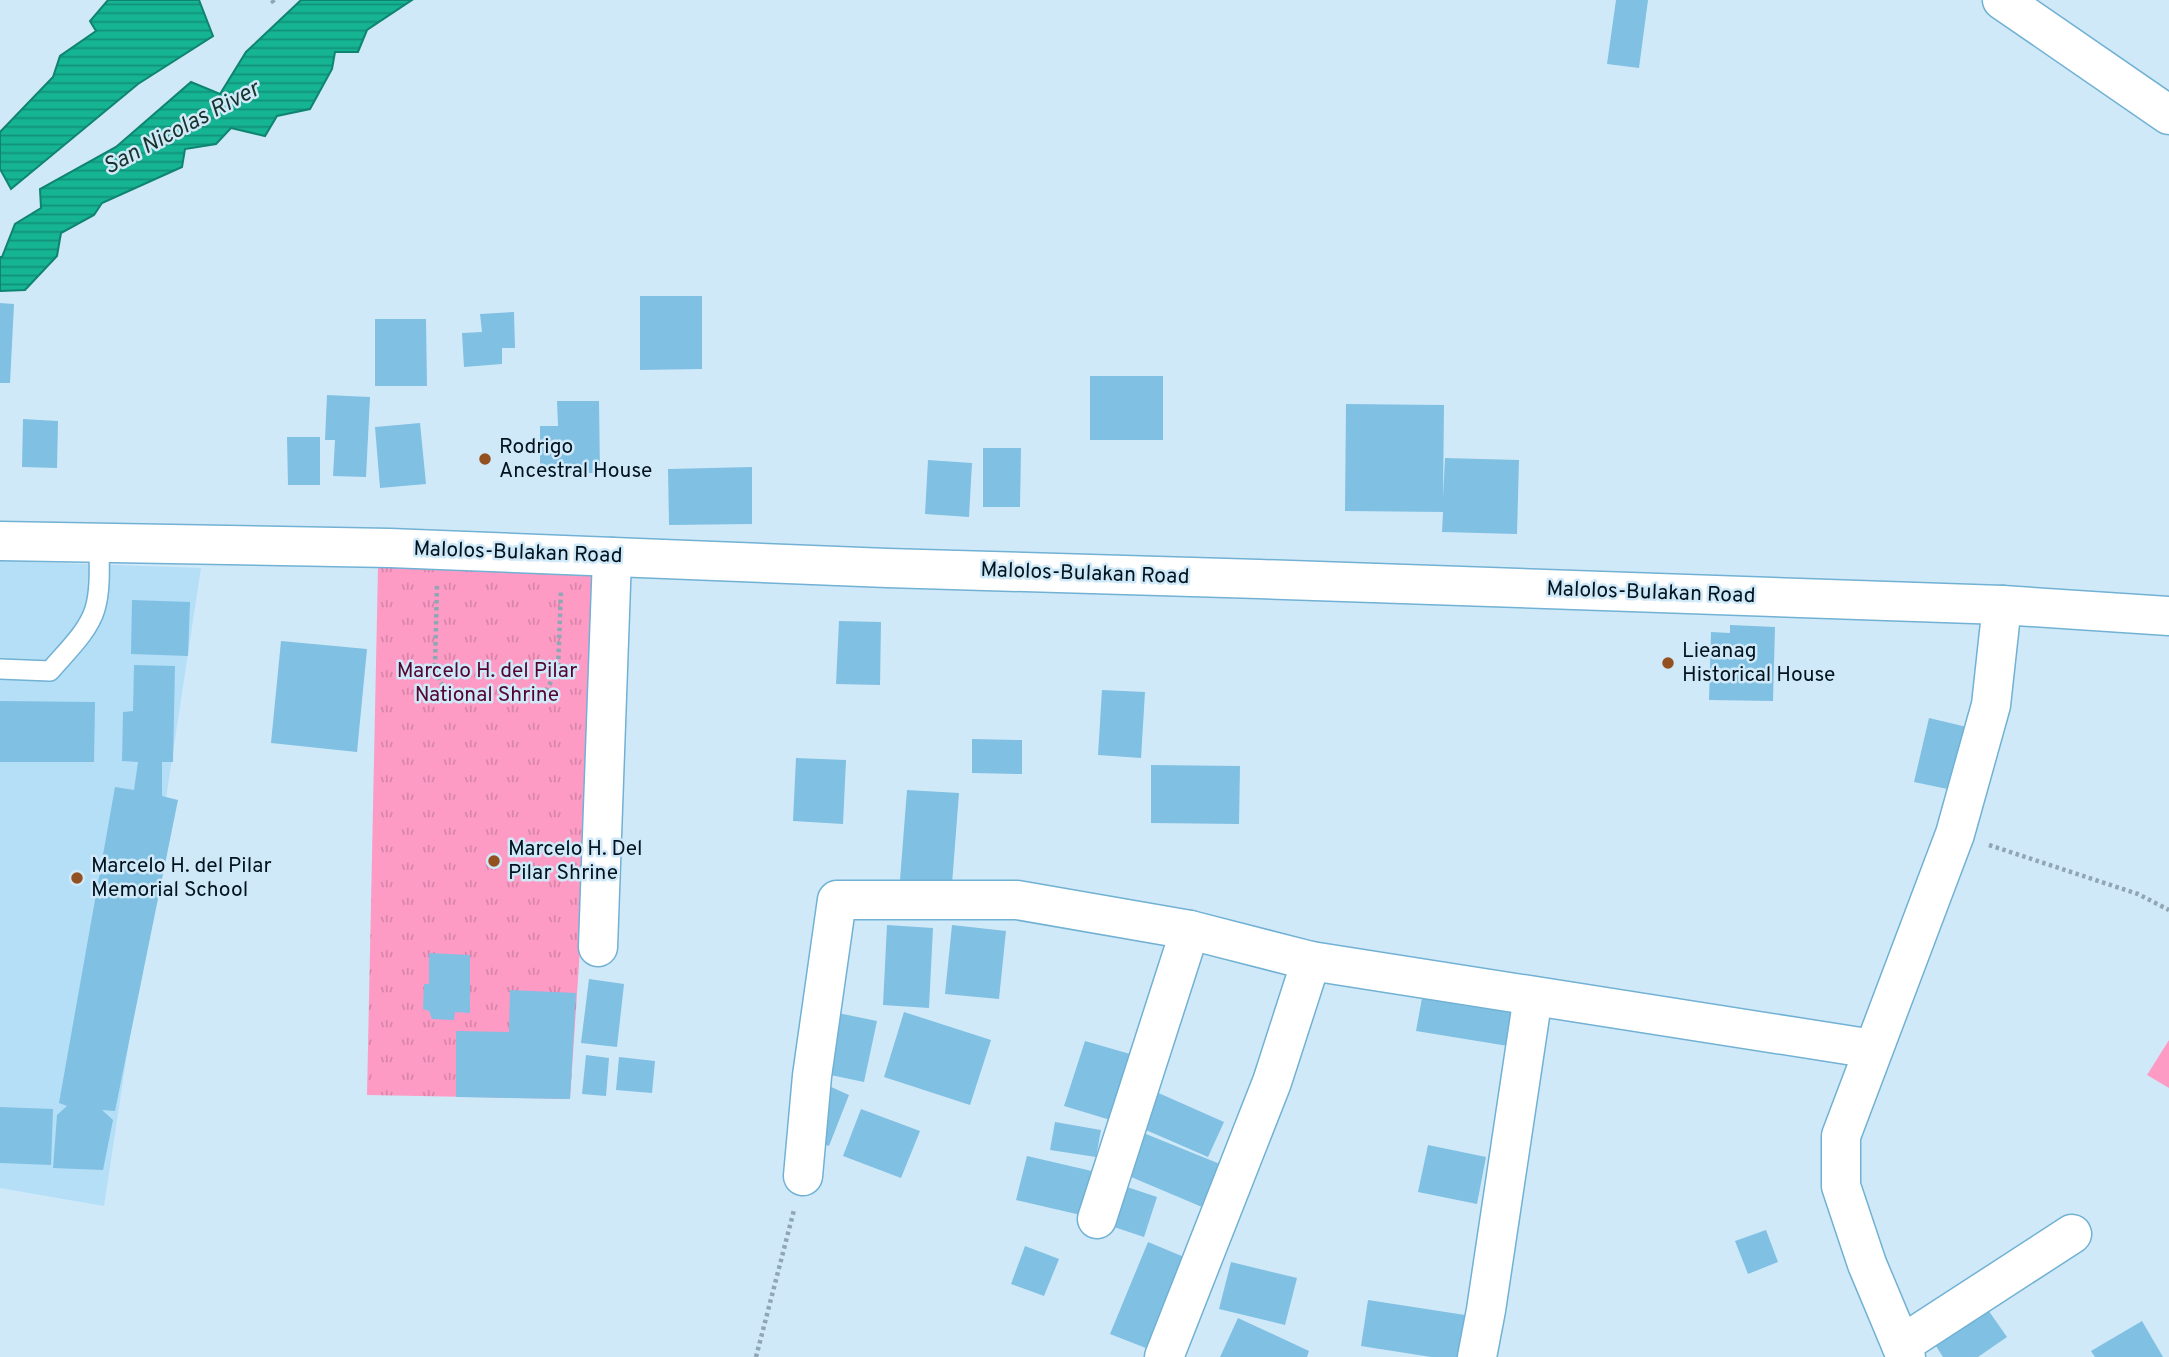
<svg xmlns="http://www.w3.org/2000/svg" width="2169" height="1357" font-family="Overpass,sans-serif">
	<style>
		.built { fill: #b5dff7 }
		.green { fill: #fd9bc5 }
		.park { fill: url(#park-tufts) }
		.water { fill: url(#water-rules); stroke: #0f8470; stroke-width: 2 }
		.building { fill: #80c0e3 }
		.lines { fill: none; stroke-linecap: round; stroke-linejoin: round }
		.lane-casing { stroke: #71b1d4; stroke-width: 22 }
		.street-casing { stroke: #71b1d4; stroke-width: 41 }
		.secondary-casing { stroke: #71b1d4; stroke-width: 41 }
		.path { stroke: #8fa6b4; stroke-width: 4.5; stroke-dasharray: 3.5 3.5; stroke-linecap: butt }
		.lane { stroke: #fff; stroke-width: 19 }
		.street { stroke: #fff; stroke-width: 38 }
		.secondary { stroke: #fff; stroke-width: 38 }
		.poi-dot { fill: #935020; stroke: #d0e9f8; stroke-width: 2.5 }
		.labels { text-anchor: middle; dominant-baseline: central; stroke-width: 5; stroke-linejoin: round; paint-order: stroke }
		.poi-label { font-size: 21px; fill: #00131f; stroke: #d0e9f8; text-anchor: start }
		.street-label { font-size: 21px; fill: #00131f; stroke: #d0e9f8 }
		.park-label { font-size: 21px; fill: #530531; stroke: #d0e9f8 }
		.water-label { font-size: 23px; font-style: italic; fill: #17342c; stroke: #d0e9f8 }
	</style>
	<defs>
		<pattern id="park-tufts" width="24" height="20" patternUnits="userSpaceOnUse" patternTransform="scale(1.75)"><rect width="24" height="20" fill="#fd9bc5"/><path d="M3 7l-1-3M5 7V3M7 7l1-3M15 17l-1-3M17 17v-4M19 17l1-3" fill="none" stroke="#d785a9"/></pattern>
		<pattern id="water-rules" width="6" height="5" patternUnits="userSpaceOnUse" patternTransform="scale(1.75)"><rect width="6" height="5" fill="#15b493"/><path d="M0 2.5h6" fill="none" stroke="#119177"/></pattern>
	</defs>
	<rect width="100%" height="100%" fill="#d0e9f8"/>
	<!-- built -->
	<path class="built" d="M0 561 201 568 104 1206 0 1188Z"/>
	<!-- green -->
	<path class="green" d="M2169 1040V1088L2147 1075Z"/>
	<!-- park -->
	<path class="park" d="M378 567 605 575 570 1099 367 1095Z"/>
	<!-- water -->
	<g class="water">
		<path d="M108 0H199L213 36 138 84 11 189 0 169V132L53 77 60 56 96 31 90 21Z"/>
		<path d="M301 0H412L367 30 358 52H335L332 69 310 109 277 116 265 136 231 128 216 144 185 149 182 167 102 203 94 215 61 233 57 256 25 290 0 291V257H2L15 224 41 208 40 189 116 147 191 82 220 94 246 52Z"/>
	</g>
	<!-- building -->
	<g class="building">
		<path d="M1616 0H1648L1639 68 1607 64Z"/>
		<path d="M640 296H702V369L640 370Z"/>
		<path d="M0 303 14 304 10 383H0Z"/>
		<path d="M514 312 515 348H502V364L464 367 462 333 482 332 480 314Z"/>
		<path d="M375 319H426L427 386H375Z"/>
		<rect x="1090" y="376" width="73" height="64"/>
		<path d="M327 395 370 397 366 477 333 476 335 440H325Z"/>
		<path d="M557 401H599L600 473H558V466H540V426H558Z"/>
		<path d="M1346 404 1444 405 1443 498 1445 458 1519 460 1517 534 1442 532 1443 512 1345 511Z"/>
		<path d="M23 419 58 421 57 468 22 467Z"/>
		<path d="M420 423 426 484 380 488 375 427Z"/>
		<path d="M287 437H320V485H288Z"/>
		<path d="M983 448H1021L1020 507H983Z"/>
		<path d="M928 460 972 463 969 517 925 514Z"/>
		<path d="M752 467V524L669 525 668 469Z"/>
		<path d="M132 600 190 602 188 656 131 654Z"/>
		<path d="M839 621 881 622 880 685 836 684Z"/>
		<path d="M1730 625 1775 627 1773 701 1709 700 1711 632 1730 633Z"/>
		<path d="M281 641 367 649 357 752 271 743Z"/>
		<path d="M134 665 175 666 173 762H162V796L178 800 115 1111 102 1110 113 1120 103 1170 53 1168 57 1115 67 1106 59 1103 115 787 134 790 138 762 122 761 123 712 133 711Z"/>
		<path d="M1102 690 1145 692 1141 758 1098 755Z"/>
		<path d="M0 701 95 702 94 762H0Z"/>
		<path d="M1929 718 1971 728 1957 791 1914 782Z"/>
		<path d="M972 739 1022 740V774L972 773Z"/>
		<path d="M796 758 846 760 843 824 793 821Z"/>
		<path d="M1151 765 1240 766 1239 824 1151 823Z"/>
		<path d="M907 790 959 793 952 884 900 880Z"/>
		<path d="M887 925 933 928 929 1008 883 1005Z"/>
		<path d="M952 925 1006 931 999 999 945 994Z"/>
		<path d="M429 953 470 955V1013L455 1012 454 1020 432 1019 429 1011 423 1009 424 984H429Z"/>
		<path d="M589 979 624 984 617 1047 581 1043Z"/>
		<path d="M1424 987 1516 1003 1508 1046 1416 1031Z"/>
		<path d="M510 990 576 993 570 1099 456 1097V1031L509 1032Z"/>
		<path d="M833 1012 877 1021 864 1082 821 1073Z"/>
		<path d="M904 1012 991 1040 970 1105 884 1077Z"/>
		<path d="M1085 1041 1137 1056 1117 1122 1064 1106Z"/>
		<path d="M586 1055 609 1058 606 1096 582 1094Z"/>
		<path d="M619 1057 655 1061 652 1093 616 1090Z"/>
		<path d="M829 1086 849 1095 829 1146 809 1138Z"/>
		<path d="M1154 1091 1224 1122 1208 1157 1139 1127Z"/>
		<path d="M0 1107 53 1109 51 1165 0 1163Z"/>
		<path d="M861 1109 920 1131 901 1178 843 1156Z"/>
		<path d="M1055 1122 1101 1130 1096 1157 1050 1150Z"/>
		<path d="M1141 1132 1220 1164 1202 1207 1124 1174Z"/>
		<path d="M1428 1145 1486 1157 1477 1204 1418 1192Z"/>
		<path d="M1027 1156 1096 1172 1085 1216 1016 1200Z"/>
		<path d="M1124 1186 1157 1197 1144 1237 1111 1226Z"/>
		<path d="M1766 1230 1778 1262 1748 1274 1735 1241Z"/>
		<path d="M1148 1242 1189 1259 1151 1350 1110 1334Z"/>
		<path d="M1025 1246 1059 1259 1044 1296 1011 1284Z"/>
		<path d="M1231 1262 1297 1278 1285 1325 1219 1309Z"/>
		<path d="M1368 1300 1465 1315 1459 1357H1431L1361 1346Z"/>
		<path d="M1986 1307 2007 1337 1978 1357H1943L1934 1343Z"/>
		<path d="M1238 1318 1309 1351 1307 1357H1220Z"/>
		<path d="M2142 1321 2163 1357H2095L2091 1351Z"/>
	</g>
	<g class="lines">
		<!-- lane casing -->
		<g class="lane-casing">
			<path id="lane" d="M0 669 50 671C66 652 88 632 95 609 101 588 99 564 99 543"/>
		</g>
		<!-- street casing -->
		<g class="street-casing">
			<g id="street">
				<path d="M2002 0 2169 115"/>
				<path d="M598 947 612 557"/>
				<path d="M803 1176 812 1076 837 900H1017L1190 930 1311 961 1873 1049"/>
				<path d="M1097 1219 1190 930"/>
				<path d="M1901 1345 2072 1234"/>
				<path d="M1164 1357 1272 1082 1311 961"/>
				<path d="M1477 1357 1486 1310 1533 996"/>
				<path d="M1906 1357 1867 1264 1841 1186V1136L1955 834 1991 705 2002 605"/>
			</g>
		</g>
		<!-- secondary casing -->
		<g class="secondary-casing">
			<path id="secondary" d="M0 541 390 548 887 568 1259 579 2002 605 2169 616"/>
		</g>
		<!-- path -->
		<g class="path">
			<path d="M272 0 275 5"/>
			<path d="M437 586 435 666 439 681 448 691"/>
			<path d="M546 691 558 669 561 590"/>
			<path d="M1989 845 2138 894 2169 910"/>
			<path d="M756 1357 794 1210"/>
		</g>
		<!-- lane -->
		<use href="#lane" class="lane"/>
		<!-- street -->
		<use href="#street" class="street"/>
		<!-- secondary -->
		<use href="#secondary" class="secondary"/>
	</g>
	<!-- markers -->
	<g class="poi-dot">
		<circle cx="485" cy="459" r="7"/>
		<circle cx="1668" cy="663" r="7"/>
		<circle cx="494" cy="861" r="7"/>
		<circle cx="77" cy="878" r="7"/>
	</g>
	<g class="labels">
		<!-- poi labels -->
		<g class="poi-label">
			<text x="499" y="447">Rodrigo<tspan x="499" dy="24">Ancestral House</tspan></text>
			<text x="1682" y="651">Lieanag<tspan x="1682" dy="24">Historical House</tspan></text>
			<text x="508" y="849">Marcelo H. Del<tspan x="508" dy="24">Pilar Shrine</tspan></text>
			<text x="91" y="866">Marcelo H. del Pilar<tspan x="91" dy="24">Memorial School</tspan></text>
		</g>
		<!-- street labels -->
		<g class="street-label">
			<text transform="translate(518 553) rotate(2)">Malolos-Bulakan Road</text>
			<text transform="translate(1085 574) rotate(2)">Malolos-Bulakan Road</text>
			<text transform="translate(1651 593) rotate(2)">Malolos-Bulakan Road</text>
		</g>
		<!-- park labels -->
		<g class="park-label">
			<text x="487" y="671">Marcelo H. del Pilar<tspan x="487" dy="24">National Shrine</tspan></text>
		</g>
		<!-- water labels -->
		<g class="water-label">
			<text transform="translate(182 129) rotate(-28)">San Nicolas River</text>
		</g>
	</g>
</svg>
